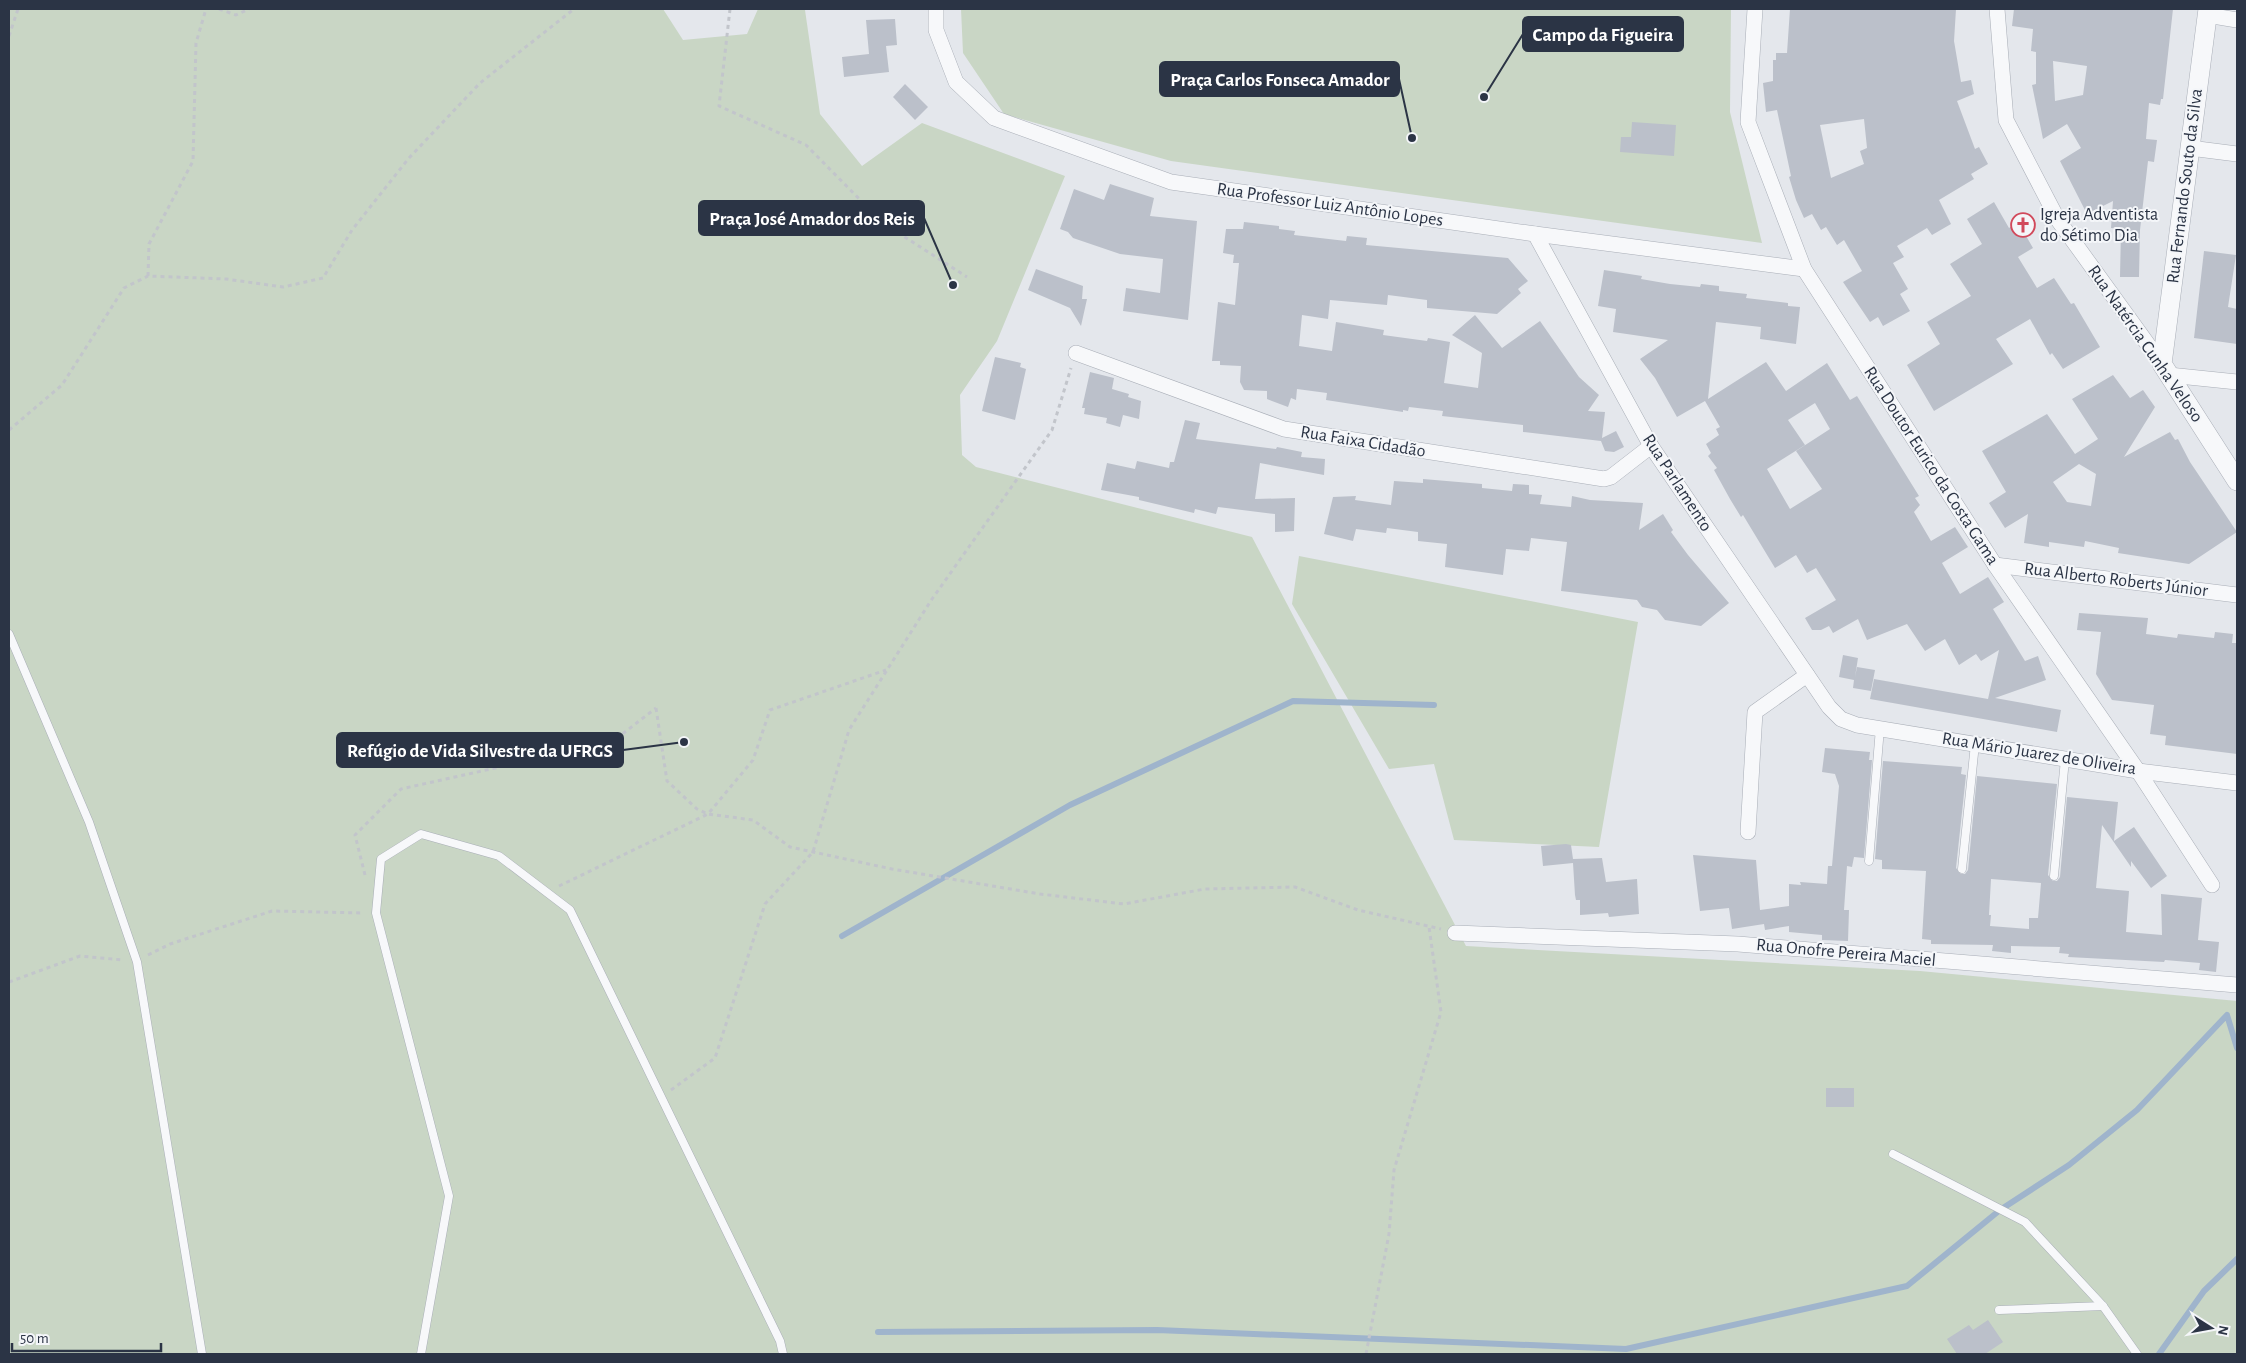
<svg xmlns="http://www.w3.org/2000/svg" width="2246" height="1363" font-family="'Alegreya Sans',sans-serif">
	<style>
		.green { fill: #c9d6c5 }
		.lines { fill: none; stroke-linecap: round; stroke-linejoin: round }
		.stream { stroke: #9fb4cc; stroke-width: 6 }
		.building { fill: #bbc0ca; fill-rule: evenodd }
		.service-casing { stroke: #a9aeb7; stroke-width: 9 }
		.minor-casing { stroke: #a9aeb7; stroke-width: 16 }
		.tertiary-casing { stroke: #a9aeb7; stroke-width: 20 }
		.path { stroke: #c2c5cb; stroke-width: 3; stroke-dasharray: 4 4; stroke-linecap: butt }
		.service { stroke: #f7f8fa; stroke-width: 8 }
		.minor { stroke: #f7f8fa; stroke-width: 15 }
		.tertiary { stroke: #f7f8fa; stroke-width: 19 }
		.labels { text-anchor: middle; dominant-baseline: central; stroke-width: 4; stroke-linejoin: round; paint-order: stroke }
		.street-label { font-size: 18px; fill: #2b3445; stroke: #f4f6f9 }
		.poi-label { font-size: 18px; fill: #2b3445; stroke: #f4f6f9; text-anchor: start }
		.leader { fill: none; stroke: #2b3445; stroke-width: 2 }
		.callout-dot { fill: #2b3445; stroke: #f4f6f9; stroke-width: 2 }
		.callout { fill: #2b3445; stroke: #2b3445; stroke-width: 2 }
		.callout-label { font-size: 19px; text-anchor: middle; font-weight: bold; fill: #fff }
	</style>
	<rect width="100%" height="100%" fill="#e4e7ec"/>
	<!-- green -->
	<g class="green">
		<path d="M9 9H663L683 40 747 34 758 9H803L805 10 820 114 862 166 922 123 1065 176 997 341 960 395 962 455 976 467 1252 537 1466 946 1920 971 2237 1001V1354H9Z"/>
		<path d="M961 9H1731L1730 112 1762 243 1171 161 1004 114 963 53Z"/>
		<path d="M1299 556 1638 622 1599 847 1454 840 1434 764 1389 769 1292 604Z"/>
	</g>
	<g class="lines">
		<!-- stream -->
		<g class="stream">
			<path d="M842 936 1070 805 1293 701 1434 705"/>
			<path d="M878 1332 1157 1330 1626 1349 1907 1286 2000 1210 2069 1165 2137 1110 2227 1015 2237 1048"/>
			<path d="M2159 1354 2204 1291 2237 1259"/>
		</g>
	</g>
	<!-- building -->
	<g class="building">
		<path d="M1790 9H1956L1954 41 1961 82 1971 80 1974 94 1957 101 1975 149 1979 147 1988 164 1971 174 1974 179 1939 200 1951 224 1932 235 1927 228 1897 246 1904 257 1893 263 1908 289 1900 294 1910 311 1883 326 1878 317 1870 322 1843 282 1862 271 1844 240 1837 245 1826 227 1821 230 1812 214 1804 218 1796 200 1789 177 1791 176 1777 110 1766 112 1763 83 1773 81V60H1776V53H1787ZM1864 119 1867 148 1860 151 1864 164 1831 178 1820 125Z"/>
		<path d="M2014 9H2173L2163 99H2161L2160 105 2149 103 2146 139 2157 140 2154 162 2148 161 2140 230 2139 277H2120L2121 229 2111 228 2113 201 2087 214 2060 161 2081 148 2067 124 2043 139 2032 85 2036 84V52L2031 51 2033 29 2012 26ZM2053 61 2087 66 2083 95 2055 101Z"/>
		<path d="M895 19 897 45 886 46 889 72 844 77 842 57 869 54 866 20Z"/>
		<path d="M905 84 928 107 915 120 893 97Z"/>
		<path d="M1632 122 1676 125 1674 156 1620 152 1621 137H1631Z"/>
		<path d="M1110 184 1154 198 1150 216 1197 221 1188 320 1123 311 1126 288 1160 293 1163 259 1120 254 1073 238 1068 232 1060 229 1074 189 1104 200Z"/>
		<path d="M1994 202 2009 228 2018 222 2033 248 2018 257 2037 288 2054 278 2071 304 2074 303 2100 347 2063 369 2052 353 2050 355 2030 319 1996 339 2013 364 1934 411 1907 365 1940 344 1927 322 1971 296 1950 264 1982 244 1967 219Z"/>
		<path d="M1244 222 1279 226V229L1295 231 1294 235 1346 241 1347 236 1367 238 1366 245 1508 258 1528 281 1518 289 1521 293 1497 314 1427 308V300L1388 295 1387 305 1330 300 1328 319 1302 315 1299 346 1332 351 1336 322 1384 330 1383 335 1427 341 1428 338 1450 342 1444 383 1478 388 1482 353 1452 335 1475 315 1502 348 1540 321 1579 377 1599 395 1588 411 1605 412 1602 438 1616 431 1624 447 1614 452 1605 451 1601 441 1523 432V425L1442 416 1443 411 1409 407 1408 411 1403 410V412L1326 400 1327 393 1297 389 1296 400 1291 398 1288 407 1267 399V391L1244 390 1240 382 1241 366 1220 365V361H1212L1218 302 1235 305 1239 263H1233L1234 255 1223 253 1226 229H1243Z"/>
		<path d="M2204 251 2236 255 2228 307 2237 309V344L2194 338Z"/>
		<path d="M1036 269 1083 286 1082 299H1087L1081 326 1070 308 1028 290Z"/>
		<path d="M1604 270 1642 276 1641 279 1670 284 1700 287 1701 284 1719 286V291L1747 294 1746 298 1788 303V306L1800 307 1796 344 1760 339 1761 327 1716 322 1708 399 1766 362 1786 391 1827 363 1850 400 1857 396 1919 496 1915 498 1920 505 1914 512 1931 541 1955 527 1968 547 1942 563 1960 594 1988 577 2004 602 1993 609 2025 661 2038 656 2046 680 1995 698 2061 710 2057 732 1870 699 1874 679 1988 699 1999 650 1981 661 1976 654 1959 665 1945 639 1925 651 1907 624 1867 640 1858 619 1833 633 1829 626 1821 630H1812L1805 618 1836 600 1816 568 1807 573 1796 555 1775 568 1743 515 1741 517 1730 499 1714 470 1717 468 1708 456 1711 453 1706 444 1719 435 1716 429 1720 427 1705 401 1677 417 1655 378 1640 359 1668 340 1613 332 1616 309 1598 306ZM1815 403 1830 429 1796 451 1822 489 1790 509 1767 469 1805 445 1788 420Z"/>
		<path d="M995 357 1021 363 1020 367 1026 369 1015 420 982 411Z"/>
		<path d="M1090 372 1114 378 1112 389 1129 394 1128 397 1141 401 1139 419 1123 415 1120 427 1106 423 1107 418 1084 414 1085 408H1082Z"/>
		<path d="M2113 375 2130 398 2143 390 2155 407 2124 457 2170 432 2175 440 2178 439 2190 462 2237 532 2189 564 2118 553 2119 548 2085 541 2084 547 2049 542V547L2024 543 2028 514 2005 528 1989 503 2006 492 1982 451 2047 414 2075 454 2098 439 2072 399ZM2079 464 2096 474 2091 506 2067 502 2053 482Z"/>
		<path d="M1185 420 1200 423 1196 439 1276 449 1277 447 1302 452 1301 457 1325 459 1324 475 1260 463 1255 499 1295 498 1294 531 1275 532V514L1218 507 1216 514 1195 509 1194 513 1139 500V497L1101 490 1107 463 1135 469 1137 461 1169 468 1170 462H1174Z"/>
		<path d="M1423 479 1482 484V488L1512 491 1513 484 1529 485V494L1542 495 1540 504 1571 507 1572 496 1590 500 1643 503 1639 530 1663 514 1673 530 1671 532 1688 555 1729 603 1701 626 1665 620 1657 610 1642 607 1637 600 1561 591 1567 542 1531 538 1529 551 1506 549 1503 575 1445 567 1447 544 1418 541V532L1387 528 1386 533 1356 529 1353 541 1324 534 1333 497 1356 496 1355 500 1391 505 1394 481 1423 483Z"/>
		<path d="M2079 613 2148 618 2146 634 2177 638 2178 634 2214 638 2215 632 2233 634 2232 643H2237V754L2165 745 2166 736 2150 734 2154 705 2112 700 2096 674 2101 632 2077 630Z"/>
		<path d="M1843 655 1858 658 1855 677 1857 667 1875 670 1871 691 1853 688 1854 680 1839 677Z"/>
		<path d="M1825 748 1870 752 1869 760H1872L1864 858 1854 857 1852 867 1847 866 1844 910H1849L1848 941 1822 940V935L1789 932V926L1765 930 1764 924 1732 929 1729 908 1700 911 1693 855 1756 860 1760 910 1789 906V884L1801 885 1800 882 1827 884 1828 866H1832L1839 786 1835 774 1822 772Z"/>
		<path d="M1883 761 1962 767 1961 774 1966 775 1956 868 1961 874H1965L1968 870 1977 776 2057 784 2048 875 2053 881H2057L2060 877 2067 797 2118 802 2114 841 2134 827 2167 876 2151 888 2131 861V867L2102 825 2096 888 2129 891 2126 932 2162 935 2161 894 2202 898 2198 940 2219 942 2216 972 2199 970 2200 963 2165 960 2164 962 2068 957 2069 954 2059 953 2060 947 2011 946V953L1992 951 1993 945 1931 944V940L1922 939 1926 871 1882 869V860L1875 859ZM1991 879 2041 883 2038 918H2029V929L1990 926 1991 915H1989Z"/>
		<path d="M1566 844 1571 845 1573 859 1602 858 1606 882 1637 879 1639 914 1609 917 1608 913 1580 915V900H1576L1575 895 1573 863 1543 866 1541 846Z"/>
		<rect x="1826" y="1088" width="28" height="19"/>
		<path d="M1988 1320 2003 1342 1985 1354H1957L1947 1339 1969 1325 1973 1330Z"/>
	</g>
	<g class="lines">
		<!-- service casing -->
		<g class="service-casing">
			<g id="service">
				<path d="M9 634 89 822 137 962 202 1354"/>
				<path d="M1869 861 1880 728"/>
				<path d="M1962 869 1975 744"/>
				<path d="M2054 876 2065 759"/>
				<path d="M1893 1154 2025 1222 2103 1306 2137 1354"/>
				<path d="M1999 1310 2103 1306"/>
				<path d="M421 1354 449 1196 376 913 381 859 421 834 499 856 570 910 780 1341 783 1354"/>
			</g>
		</g>
		<!-- minor casing -->
		<g class="minor-casing">
			<g id="minor">
				<path d="M936 9V30L956 82 994 118 1171 182 1535 234 1804 269"/>
				<path d="M1755 9 1748 122 1804 269 1995 565 2138 771 2212 885"/>
				<path d="M1997 9 2006 120 2058 220 2162 364"/>
				<path d="M2207 15 2237 20"/>
				<path d="M2190 148 2237 154"/>
				<path d="M1535 234 1651 446 1829 707 1841 719 1857 725 2138 771 2237 783"/>
				<path d="M1076 353 1284 429 1604 479 1611 477 1651 446"/>
				<path d="M2169 375 2237 382"/>
				<path d="M1995 565 2237 595"/>
				<path d="M1748 832 1755 712 1807 675"/>
				<path d="M1455 933 1738 944 2237 985"/>
			</g>
		</g>
		<!-- tertiary casing -->
		<g class="tertiary-casing">
			<path id="tertiary" d="M2208 9 2162 364 2237 481"/>
		</g>
		<!-- path -->
		<g class="path">
			<path d="M219 9 236 15 249 9"/>
			<path d="M730 9 719 106 806 145 883 223 967 277"/>
			<path d="M9 36 18 9"/>
			<path d="M148 276 149 244 193 161 196 43 206 9"/>
			<path d="M9 430 62 385 124 288 148 276 226 279 283 287 323 278 352 230 409 158 480 83 574 9"/>
			<path d="M656 708 667 781 697 809 708 814 753 820 790 847 892 869 1040 894 1124 904 1205 889 1295 887 1358 910 1441 929"/>
			<path d="M365 875 355 835 401 789 612 742 656 708"/>
			<path d="M559 886 708 814 753 760 770 710 886 670"/>
			<path d="M148 955 170 944 272 911 364 913"/>
			<path d="M9 982 80 956 123 960"/>
			<path d="M671 1090 715 1058 765 904 813 852 849 730 932 599 1052 430 1071 368"/>
			<path d="M1366 1354 1389 1234 1394 1170 1441 1012 1429 927"/>
		</g>
		<!-- service -->
		<use href="#service" class="service"/>
		<!-- minor -->
		<use href="#minor" class="minor"/>
		<!-- tertiary -->
		<use href="#tertiary" class="tertiary"/>
	</g>
	<!-- icons -->
	<defs>
		<g id="church-ring" transform="scale(1.25)"><circle r="9.5" fill="#f4f6f9" stroke="#d1495b" stroke-width="1.5"/><path d="M-1.2-6h2.4v3.5h3.3v2.4h-3.3V6h-2.4V-.1h-3.3v-2.4h3.3Z" fill="#d1495b"/></g>
	</defs>
	<g fill-rule="evenodd">
		<use href="#church-ring" x="2023" y="225"/>
	</g>
	<g class="labels">
		<!-- street labels -->
		<g class="street-label">
			<text transform="translate(2185 186) rotate(-83)">Rua Fernando Souto da Silva</text>
			<text transform="translate(1330 205) rotate(8)">Rua Professor Luiz Antônio Lopes</text>
			<text transform="translate(2145 344) rotate(55)">Rua Natércia Cunha Veloso</text>
			<text transform="translate(1363 442) rotate(9)">Rua Faixa Cidadão</text>
			<text transform="translate(1931 466) rotate(57)">Rua Doutor Eurico da Costa Gama</text>
			<text transform="translate(1677 483) rotate(57)">Rua Parlamento</text>
			<text transform="translate(2116 580) rotate(7)">Rua Alberto Roberts Júnior</text>
			<text transform="translate(2039 754) rotate(9)">Rua Mário Juarez de Oliveira</text>
			<text transform="translate(1846 953) rotate(5)">Rua Onofre Pereira Maciel</text>
		</g>
		<!-- poi labels -->
		<g class="poi-label">
			<text x="2040" y="215">Igreja Adventista<tspan x="2040" dy="21">do Sétimo Dia</tspan></text>
		</g>
	</g>
	<!-- callouts -->
	<path class="leader" d="M1484 97L1523 34M1412 138L1399 79M953 285L924 218M684 742L623 750"/>
	<g class="callout-dot">
		<circle cx="1484" cy="97" r="5"/>
		<circle cx="1412" cy="138" r="5"/>
		<circle cx="953" cy="285" r="5"/>
		<circle cx="684" cy="742" r="5"/>
	</g>
	<g class="callout">
		<rect x="1523" y="17" width="160" height="34" rx="5"/>
		<rect x="1160" y="62" width="239" height="34" rx="5"/>
		<rect x="699" y="201" width="225" height="34" rx="5"/>
		<rect x="337" y="733" width="286" height="34" rx="5"/>
	</g>
	<g class="callout-label">
		<text x="1603" y="41">Campo da Figueira</text>
		<text x="1280" y="86">Praça Carlos Fonseca Amador</text>
		<text x="812" y="225">Praça José Amador dos Reis</text>
		<text x="480" y="757">Refúgio de Vida Silvestre da UFRGS</text>
	</g>
	<!-- border -->
	<rect width="2246" height="1363" fill="none" stroke="#2b3445" stroke-width="20"/>
	<!-- north arrow -->
	<g transform="translate(2211 1328) rotate(101)" stroke="#f4f6f9" stroke-width="4" paint-order="stroke">
	<path d="M0-4L9 19L0 12L-9 19Z" fill="#2b3445"/>
	<text y="-8" font-size="14" font-weight="bold" text-anchor="middle" fill="#2b3445">N</text>
	</g>
	<!-- scale -->
	<path d="M12 1343v8h149v-8" fill="none" stroke="#2b3445" stroke-width="2.5"/>
	<text x="20" y="1343" font-size="15" fill="#2b3445" stroke="#f4f6f9" stroke-width="4" paint-order="stroke">50 m</text>
</svg>
